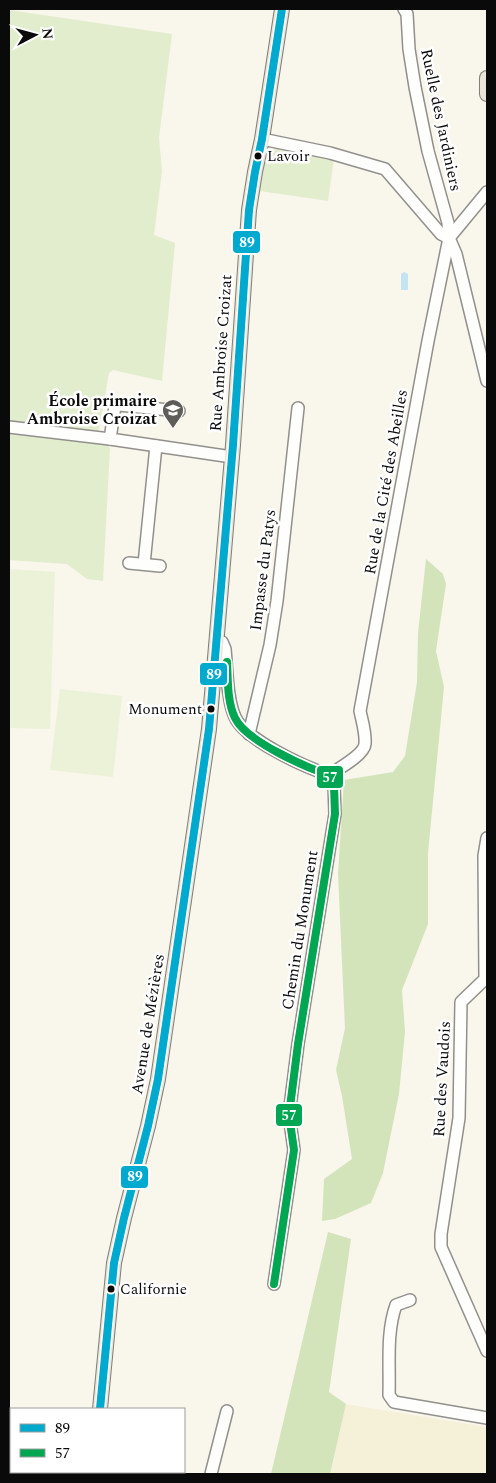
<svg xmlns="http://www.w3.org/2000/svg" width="496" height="1483" font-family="Spectral,serif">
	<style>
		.farmland { fill: #f5f1d9 }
		.green { fill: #e2edcd }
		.forest { fill: #d3e4bb }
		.pitch { fill: #ecf2d7 }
		.water { fill: #c4e4f1 }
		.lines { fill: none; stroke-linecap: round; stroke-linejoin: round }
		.minor-casing { stroke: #92908c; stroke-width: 14 }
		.major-casing { stroke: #7f7e79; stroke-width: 16 }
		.minor { stroke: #fefefc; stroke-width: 11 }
		.major { stroke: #ebe5d7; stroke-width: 14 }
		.bus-1-casing { stroke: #fff; stroke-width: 11 }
		.bus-2-casing { stroke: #fff; stroke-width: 11 }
		.bus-1 { stroke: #00a9ce; stroke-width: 8 }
		.bus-2 { stroke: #00a651; stroke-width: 8 }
		.bus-dot { fill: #0a0a0a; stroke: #fff; stroke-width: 2 }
		.labels { text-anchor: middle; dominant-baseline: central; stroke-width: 5; stroke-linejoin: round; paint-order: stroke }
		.bus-label { font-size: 15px; fill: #0a0a0a; stroke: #fff; text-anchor: start }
		.street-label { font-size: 16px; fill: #0a0a0a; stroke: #fff }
		.poi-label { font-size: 16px; font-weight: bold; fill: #0a0a0a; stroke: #fff; text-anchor: end }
		.line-badge { stroke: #fff; stroke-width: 2 }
		.badge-label { font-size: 14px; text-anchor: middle; font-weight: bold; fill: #fff }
	</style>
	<rect width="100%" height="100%" fill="#f9f6ec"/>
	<!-- farmland -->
	<path class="farmland" d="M346 1404 487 1427V1474H330Z"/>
	<!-- green -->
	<g class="green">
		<path d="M9 10 172 34 159 138 162 171 154 235 175 243 162 381 113 370 109 373 98 434 110 448 103 581 87 579 67 564 9 560Z"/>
		<path d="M267 145 334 158 328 201 260 191Z"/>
	</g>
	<!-- forest -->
	<g class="forest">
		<path d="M426 559 443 574 446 584 436 651 444 687 428 853V924L402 990 405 1032 399 1094 383 1173 371 1203 335 1219 322 1221 324 1179 352 1159 342 1096 336 1070 345 1028 338 874 344 780 393 772 405 756 417 682 418 633Z"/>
		<path d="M328 1232 351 1239 329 1392 346 1404 330 1474H271Z"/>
	</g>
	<!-- pitch -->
	<g class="pitch">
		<path d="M9 569 55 572 50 729 9 728Z"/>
		<path d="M60 689 122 696 113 777 50 770Z"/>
	</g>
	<!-- water -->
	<path class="water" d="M404 272 408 274V290H401V274Z"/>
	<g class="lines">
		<!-- minor casing -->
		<g class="minor-casing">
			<g id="minor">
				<path d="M404 9 407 14 409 49 415 87 428 151 448 223 449 238 456 254 487 381"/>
				<path d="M262 139 330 153 385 169 441 234 449 238"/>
				<path d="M9 427 110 439 232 457"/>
				<path d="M110 439 115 406 119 405 179 411"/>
				<path d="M129 563 160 566"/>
				<path d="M144 564 156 446"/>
				<path d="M217 641 222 642 225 649C227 668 227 700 235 717 245 740 305 767 329 775L334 785 335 814 298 1044 289 1115 294 1150 274 1284"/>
				<path d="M249 734 270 645 277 601 298 408"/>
				<path d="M329 775C338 769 364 755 365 744 366 733 362 721 360 711L428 341 449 238 487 192"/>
				<path d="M487 838 484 856 485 979 461 1002 459 1118 441 1234V1247L487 1351"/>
				<path d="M410 1300 396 1305C386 1333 390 1365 389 1395L394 1402 487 1418"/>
				<path d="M211 1474 227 1411"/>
			</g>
		</g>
		<!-- major casing -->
		<g class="major-casing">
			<g id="major">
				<path d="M487 78V94"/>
				<path d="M100 1409 114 1263 124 1218 148 1126 158 1079 209 729 233 445 249 210 255 172 262 139 282 9"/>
				<path d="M95 1474V1472"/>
			</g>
		</g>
		<!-- minor -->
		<use href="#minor" class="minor"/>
		<!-- major -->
		<use href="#major" class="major"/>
		<!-- bus-1 casing -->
		<g class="bus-1-casing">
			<path id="bus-1" d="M100 1409 114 1263 124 1218 148 1126 158 1079 209 729 233 445 249 210 255 172 262 139 282 9"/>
		</g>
		<!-- bus-2 casing -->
		<g class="bus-2-casing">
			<path id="bus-2" d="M227 662C228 679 227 702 235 718 246 741 305 767 329 775L334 785 335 814 298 1044 289 1115 294 1150 274 1284"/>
		</g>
		<!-- bus-1 -->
		<use href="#bus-1" class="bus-1"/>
		<!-- bus-2 -->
		<use href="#bus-2" class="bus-2"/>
	</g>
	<!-- icons -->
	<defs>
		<g id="school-pin" transform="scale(1.125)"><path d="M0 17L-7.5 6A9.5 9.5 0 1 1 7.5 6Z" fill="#5e5d59" stroke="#fff"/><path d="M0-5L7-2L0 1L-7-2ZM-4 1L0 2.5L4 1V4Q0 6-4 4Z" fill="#fff"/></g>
	</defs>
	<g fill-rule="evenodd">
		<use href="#school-pin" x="173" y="410"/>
	</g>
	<!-- markers -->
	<g class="bus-dot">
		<circle cx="258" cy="156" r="4.5"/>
		<circle cx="211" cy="709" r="4.5"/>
		<circle cx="111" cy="1289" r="4.5"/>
	</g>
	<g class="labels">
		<!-- bus labels -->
		<g class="bus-label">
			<text x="267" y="156">Lavoir</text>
			<text x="202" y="709" text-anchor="end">Monument</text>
			<text x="120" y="1289">Californie</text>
		</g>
		<!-- street labels -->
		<g class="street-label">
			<text transform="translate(441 120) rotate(78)">Ruelle des Jardiniers</text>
			<text transform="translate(221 353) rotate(-86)">Rue Ambroise Croizat</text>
			<text transform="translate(386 482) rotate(-80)">Rue de la Cité des Abeilles</text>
			<text transform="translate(263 570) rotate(-83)">Impasse du Patys</text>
			<text transform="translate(300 930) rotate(-81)">Chemin du Monument</text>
			<text transform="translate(148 1024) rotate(-81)">Avenue de Mézières</text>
			<text transform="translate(442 1079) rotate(-87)">Rue des Vaudois</text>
		</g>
		<!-- poi labels -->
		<g class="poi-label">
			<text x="157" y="401">École primaire<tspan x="157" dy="18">Ambroise Croizat</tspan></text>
		</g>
	</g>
	<g class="line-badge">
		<rect x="232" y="230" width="29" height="24" rx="5" fill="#00a9ce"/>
		<rect x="199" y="662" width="29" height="24" rx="5" fill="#00a9ce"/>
		<rect x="316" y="765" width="28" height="24" rx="5" fill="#00a651"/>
		<rect x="275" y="1103" width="28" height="24" rx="5" fill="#00a651"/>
		<rect x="120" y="1165" width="29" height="24" rx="5" fill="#00a9ce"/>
	</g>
	<g class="badge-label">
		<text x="247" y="247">89</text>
		<text x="214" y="679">89</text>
		<text x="330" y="782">57</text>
		<text x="289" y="1120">57</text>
		<text x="135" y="1181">89</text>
	</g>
	<!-- border -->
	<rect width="496" height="1483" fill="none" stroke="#0a0a0a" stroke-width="20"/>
	<!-- legend -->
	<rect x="10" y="1408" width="175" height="65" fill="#ffffff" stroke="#9d9d9d"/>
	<rect x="20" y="1424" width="25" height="8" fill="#00a9ce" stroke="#9d9d9d"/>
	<text x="55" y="1433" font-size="15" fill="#0a0a0a">89</text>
	<rect x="20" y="1449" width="25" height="8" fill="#00a651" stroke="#9d9d9d"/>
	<text x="55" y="1458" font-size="15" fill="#0a0a0a">57</text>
	<!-- north arrow -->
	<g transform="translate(35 35) rotate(84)" stroke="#ffffff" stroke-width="4" paint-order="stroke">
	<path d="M0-4L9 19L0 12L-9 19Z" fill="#0a0a0a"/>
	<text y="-8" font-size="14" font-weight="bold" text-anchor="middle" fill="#0a0a0a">N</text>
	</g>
</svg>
